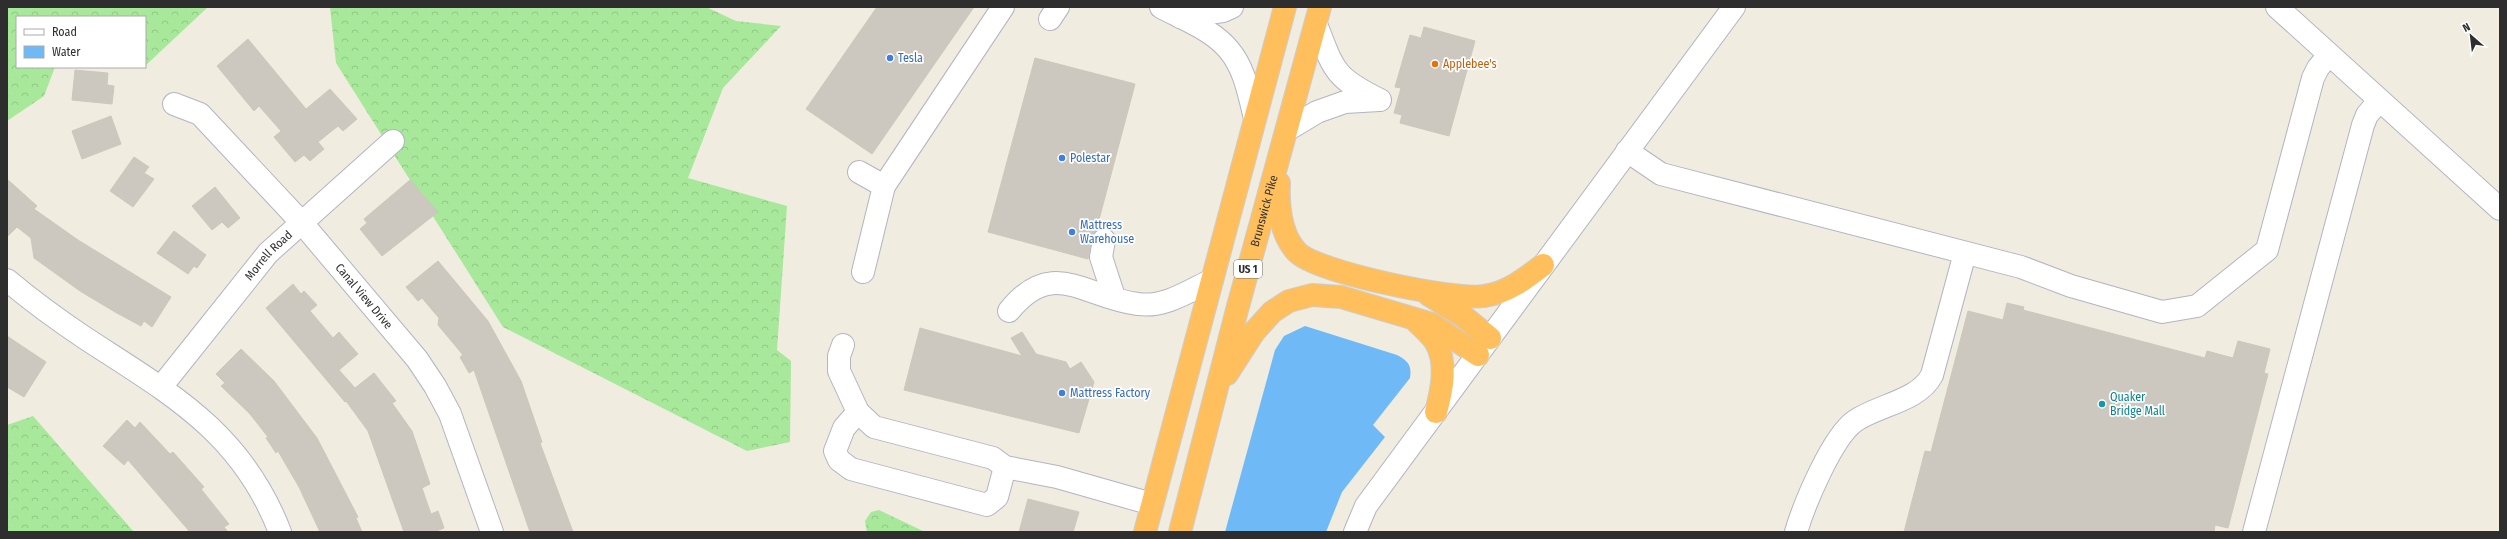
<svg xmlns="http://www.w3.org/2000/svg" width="2507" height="539" font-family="'Fira Sans Condensed',sans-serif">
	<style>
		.forest { fill: url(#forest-crowns) }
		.water { fill: #6fbaf6 }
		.building { fill: #ccc8bf; stroke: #ccc8b9 }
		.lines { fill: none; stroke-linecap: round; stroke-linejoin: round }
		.minor-casing { stroke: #b4b4c2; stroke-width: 24 }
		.highway-casing { stroke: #cdcdcd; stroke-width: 24 }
		.minor { stroke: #fff; stroke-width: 22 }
		.highway { stroke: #ffbf5c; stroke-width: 22 }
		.shop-dot { fill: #3f7fe0; stroke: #fff; stroke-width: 1.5 }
		.food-dot { fill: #e8710a; stroke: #fff; stroke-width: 1.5 }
		.culture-dot { fill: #0f9aa8; stroke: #fff; stroke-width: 1.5 }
		.labels { text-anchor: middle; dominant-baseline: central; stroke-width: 3.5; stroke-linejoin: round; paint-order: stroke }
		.shield { fill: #fff; stroke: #6d6d6d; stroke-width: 1 }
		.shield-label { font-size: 11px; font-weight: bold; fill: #2e2e2e }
		.shop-label { font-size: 12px; fill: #366cbe; stroke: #fff; text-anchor: start }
		.food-label { font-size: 12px; fill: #c56008; stroke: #fff; text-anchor: start }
		.street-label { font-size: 12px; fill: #2e2e2e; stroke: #fff }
		.culture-label { font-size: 12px; fill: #0d838f; stroke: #fff; text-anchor: start }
	</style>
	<defs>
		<pattern id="forest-crowns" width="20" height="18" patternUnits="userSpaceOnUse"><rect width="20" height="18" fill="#a7e89a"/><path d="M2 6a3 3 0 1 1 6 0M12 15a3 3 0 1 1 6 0" fill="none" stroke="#90c785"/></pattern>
	</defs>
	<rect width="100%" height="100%" fill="#f0ece0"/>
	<!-- forest -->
	<g class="forest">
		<path d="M7 7H208L145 66V17H17V67H55L44 96 7 121Z"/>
		<path d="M330 7H706L736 21 781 26 723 88 688 178 787 206 777 350 791 361 790 442 747 451 503 327 336 63Z"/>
		<path d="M33 416 134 532H7V425Z"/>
		<path d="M879 510 925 532H867L865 521 871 512Z"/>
	</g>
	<!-- water -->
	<path class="water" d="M1305 326 1397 355C1408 361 1412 365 1410 378L1373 425 1385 437 1342 492 1326 532H1225L1275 350 1284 336Z"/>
	<!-- building -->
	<g class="building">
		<path d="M877 7H974L872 154 806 109Z"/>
		<path d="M1424 27 1475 41 1449 136 1400 123 1402 115 1394 113 1401 88 1395 87 1410 35 1421 38Z"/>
		<path d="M248 39 306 109 330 89 357 119 343 131 338 126 318 142 324 149 310 161 304 155 295 162 274 137 281 131 259 106 254 111 217 66Z"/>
		<path d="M1035 58 1135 84 1096 231 1092 238 1088 259 988 232Z"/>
		<path d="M75 70 108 73 107 85 114 86 112 104 72 100Z"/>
		<path d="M111 116 121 144 82 159 72 131Z"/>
		<path d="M134 157 149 167 144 173 154 179 133 207 110 191Z"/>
		<path d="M7 179 37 206 34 209 78 240 171 297 152 327 144 321 141 326 115 312 80 291 34 258 31 238 17 227 7 237Z"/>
		<path d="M410 180 438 212 382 256 360 229 367 223 364 219Z"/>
		<path d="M215 187 240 218 228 228 222 222 212 230 192 206Z"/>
		<path d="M174 231 206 255 197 268 194 266 188 274 157 253Z"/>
		<path d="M438 261 488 321 521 381 542 442 540 443 573 532H530L474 370 469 373 460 357 463 355 438 325 439 318 422 298 418 301 406 287Z"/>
		<path d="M293 284 301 294 304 291 317 305 310 311 333 338 339 332 358 354 339 370 355 388 374 373 396 401 392 403 412 431 430 484 422 488 431 514 438 511 444 528 434 532H404L368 431 346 401 345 402 266 308Z"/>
		<path d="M2007 303 2024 307 2023 310 2205 358 2207 351 2233 358 2238 341 2270 349 2264 373 2268 374 2228 528 2215 525 2214 532H1904L1925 451 1931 452 1968 311 2003 320Z"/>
		<path d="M920 328 1022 356 1011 338 1022 332 1036 354 1066 362 1070 369 1081 362 1094 382 1079 433 904 390Z"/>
		<path d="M7 336 46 362 24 397 7 387Z"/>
		<path d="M241 349 274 381 317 438 358 517 356 518 362 532H320L299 487 278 451 276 453 266 438 268 437 250 414 221 386 225 383 216 374Z"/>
		<path d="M127 420 135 428 140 422 170 454 173 452 204 487 201 489 229 524 224 527 228 532H190L128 460 124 465 103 446Z"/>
		<path d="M1028 499 1079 512 1073 532H1019Z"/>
	</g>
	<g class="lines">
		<!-- minor casing -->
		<g class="minor-casing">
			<g id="minor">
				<path d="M1161 7C1183 19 1213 30 1229 50 1245 69 1249 95 1255 118"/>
				<path d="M2277 7 2500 209"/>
				<path d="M1180 17 1223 11 1232 7"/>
				<path d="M1050 19 1058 7"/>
				<path d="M1316 24C1334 70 1333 77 1380 100"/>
				<path id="s1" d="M174 104 200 114 302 223 417 359 435 386 450 414 492 532"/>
				<path d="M1287 130 1317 112 1345 102 1379 100"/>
				<path d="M1627 151 1661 174 2021 267 2071 286 2162 312 2197 306 2267 250 2313 78 2318 68 2329 55"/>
				<path d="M859 172 884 186 1003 7"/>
				<path d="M1104 240 1101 257 1114 297"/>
				<path d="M863 272 884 186"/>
				<path d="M7 280C32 301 58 320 85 338 169 393 241 431 280 532"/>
				<path d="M1009 311C1053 256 1085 298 1138 304 1164 308 1189 291 1212 280"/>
				<path d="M843 345 839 356V371L858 412 874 427 993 458 1005 467 1057 477 1152 504"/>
				<path id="s2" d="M161 387 268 253 393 141"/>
				<path d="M858 412 844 428 835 451 839 460 851 469 987 505 997 497 1005 467"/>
				<path d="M1355 532 1366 506 1734 7"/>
				<path d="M1796 532C1804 505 1832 437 1855 421 1878 405 1919 401 1932 375L1965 253"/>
				<path d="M2254 532 2363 125 2367 115 2379 101"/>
			</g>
		</g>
		<!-- highway casing -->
		<g class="highway-casing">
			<g id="highway">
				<path d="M1279 183C1278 207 1280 234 1297 252 1316 272 1455 301 1484 296 1507 293 1525 279 1543 265"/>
				<path d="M1429 295 1463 316 1490 338"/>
				<path d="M1417 322C1423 328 1430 334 1435 341 1448 362 1442 390 1436 412"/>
				<path d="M1227 374 1254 332 1272 312 1289 301 1312 295 1341 297 1432 324 1478 355"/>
				<path d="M1145 532 1285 7"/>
				<path id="s3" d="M1180 532 1237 310 1320 7"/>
			</g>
		</g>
		<!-- minor -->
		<use href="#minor" class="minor"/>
		<!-- highway -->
		<use href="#highway" class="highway"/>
	</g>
	<!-- markers -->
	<g class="shop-dot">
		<circle cx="890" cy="58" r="4"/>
		<circle cx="1062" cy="158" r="4"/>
		<circle cx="1072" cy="232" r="4"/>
		<circle cx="1062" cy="393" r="4"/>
	</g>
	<circle class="food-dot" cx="1435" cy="64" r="4"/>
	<circle class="culture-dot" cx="2102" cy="404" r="4"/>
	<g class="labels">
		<!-- shield labels -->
		<rect class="shield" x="1234" y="260" width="28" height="18" rx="3"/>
		<g class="shield-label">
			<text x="1248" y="269">US 1</text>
		</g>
		<!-- shop labels -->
		<g class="shop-label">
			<text x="898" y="58">Tesla</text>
			<text x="1070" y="158">Polestar</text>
			<text x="1080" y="225">Mattress<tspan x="1080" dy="14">Warehouse</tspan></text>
			<text x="1070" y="393">Mattress Factory</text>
		</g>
		<!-- food labels -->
		<g class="food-label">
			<text x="1443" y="64">Applebee's</text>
		</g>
		<!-- street labels -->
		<g class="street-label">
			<text stroke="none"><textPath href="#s3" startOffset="332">Brunswick Pike</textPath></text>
			<text stroke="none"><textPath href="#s2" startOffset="170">Morrell Road</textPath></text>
			<text stroke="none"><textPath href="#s1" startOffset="273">Canal View Drive</textPath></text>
		</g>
		<!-- culture labels -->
		<g class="culture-label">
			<text x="2110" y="397">Quaker<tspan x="2110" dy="14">Bridge Mall</tspan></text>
		</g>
	</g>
	<!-- border -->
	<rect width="2507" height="539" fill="none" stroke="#2e2e2e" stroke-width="16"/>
	<!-- legend -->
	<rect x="16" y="16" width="130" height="52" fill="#ffffff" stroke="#ababab"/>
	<rect x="24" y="29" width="20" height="6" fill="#ffffff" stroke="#ababab"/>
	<text x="52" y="36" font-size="12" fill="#2e2e2e">Road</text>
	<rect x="24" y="46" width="20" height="12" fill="#6fbaf6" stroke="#ababab"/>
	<text x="52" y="56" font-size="12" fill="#2e2e2e">Water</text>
	<!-- north arrow -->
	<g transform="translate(2471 36) rotate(332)" stroke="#ffffff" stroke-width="3" paint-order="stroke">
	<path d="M0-3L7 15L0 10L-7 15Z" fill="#2e2e2e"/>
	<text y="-6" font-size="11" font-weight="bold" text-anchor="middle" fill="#2e2e2e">N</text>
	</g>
</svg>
